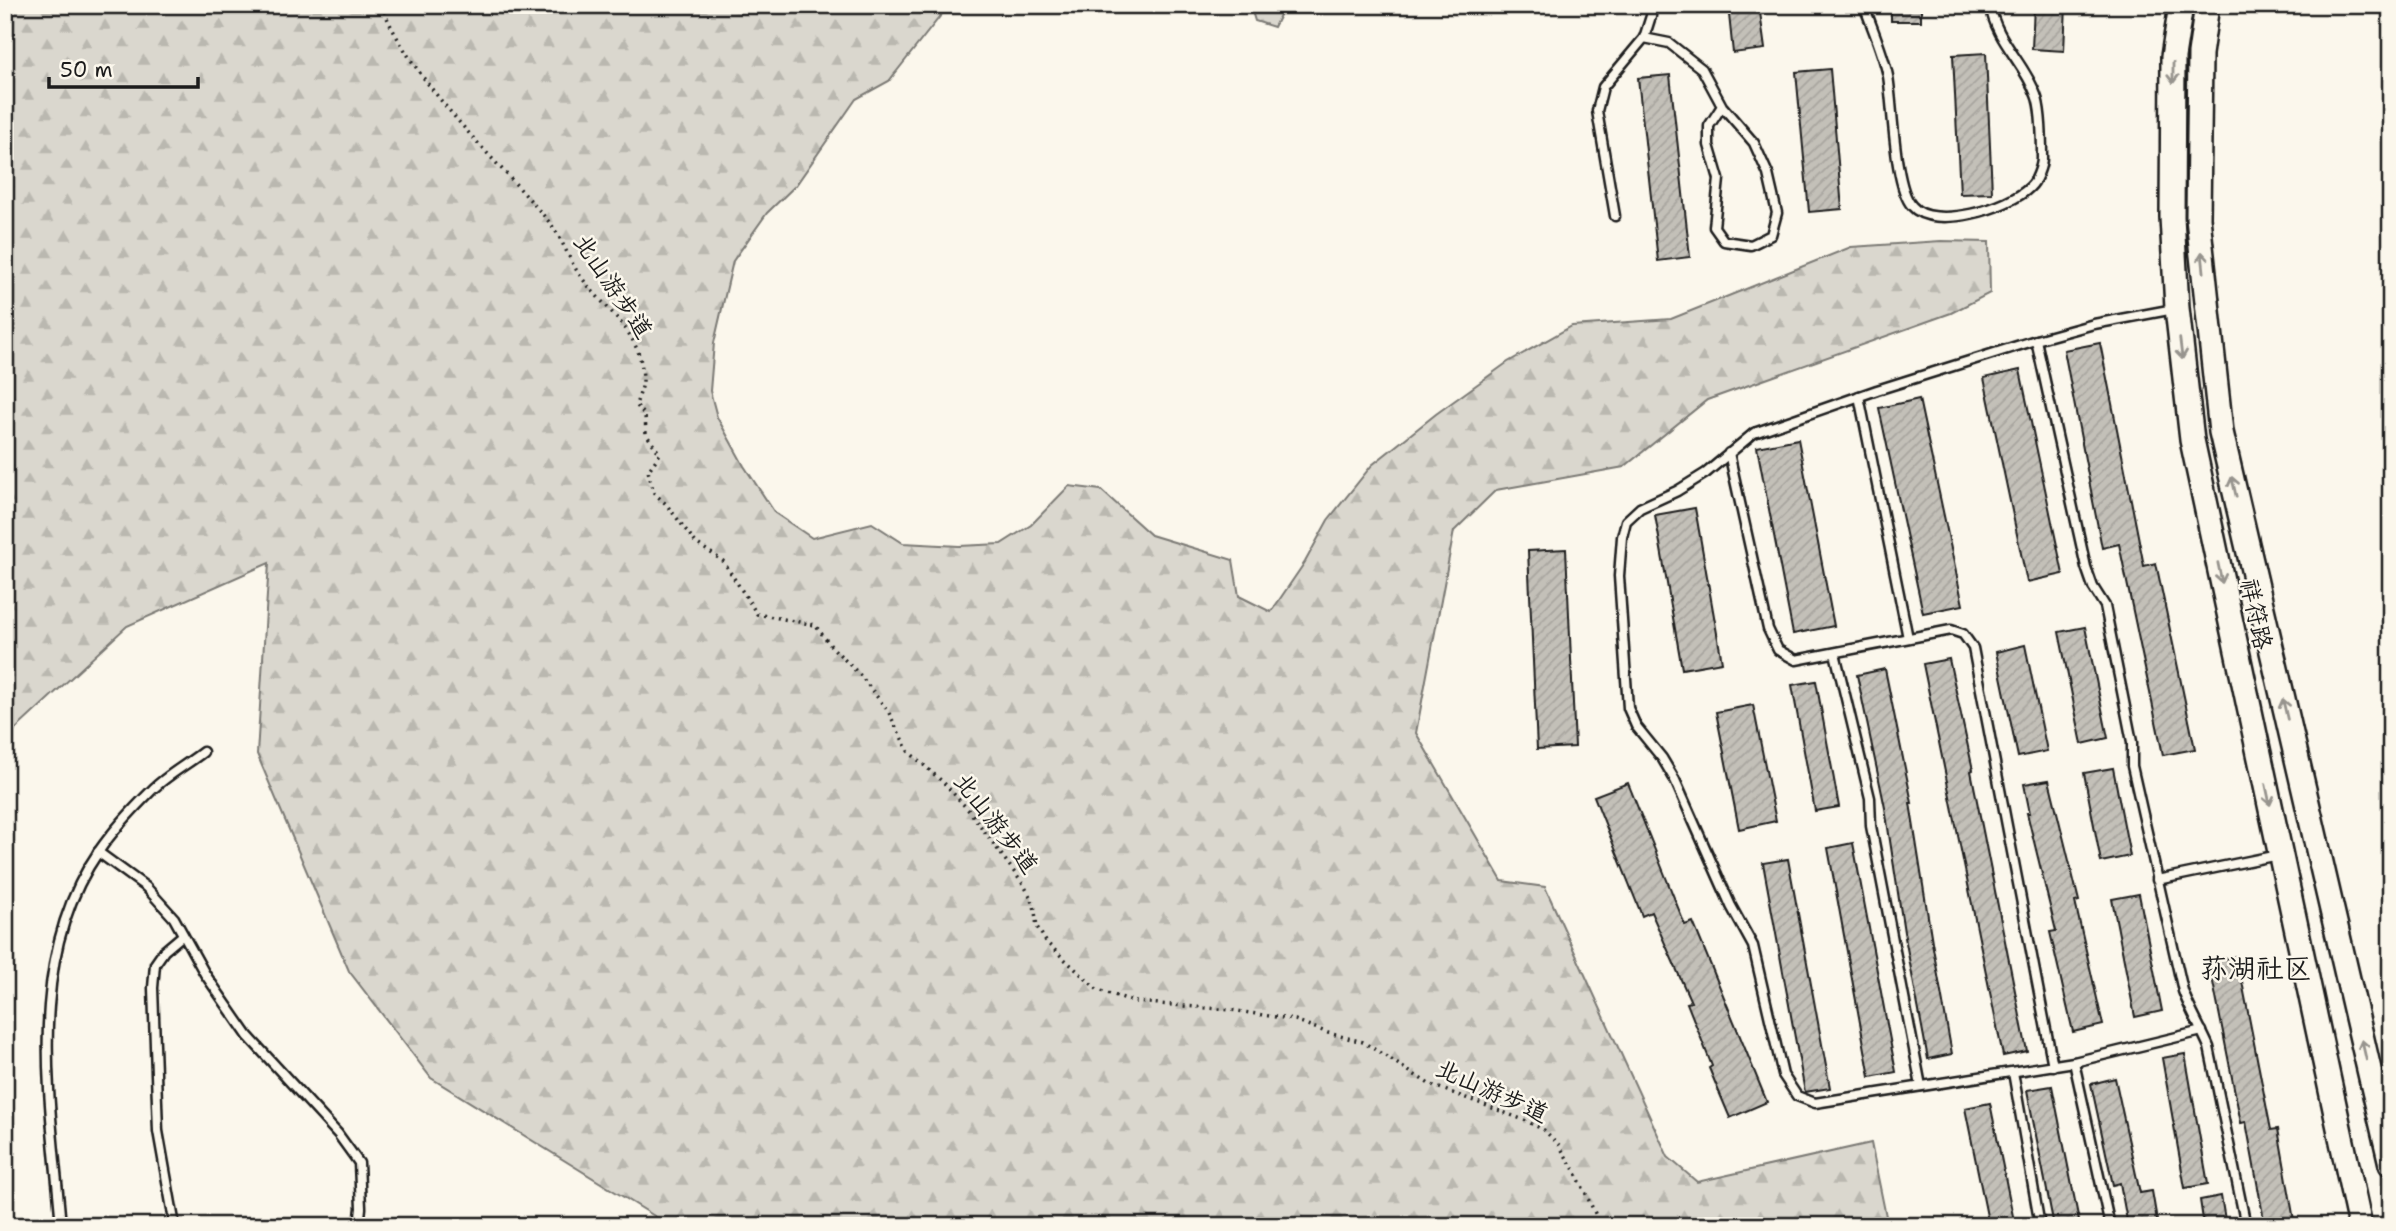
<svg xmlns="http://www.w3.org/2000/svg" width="2396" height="1231" font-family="'Shantell Sans','LXGW WenKai TC',sans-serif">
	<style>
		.forest { fill: url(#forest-firs); stroke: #7b7a75; stroke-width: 2 }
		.building { fill: url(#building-hatch); stroke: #1c1c1c; stroke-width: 2 }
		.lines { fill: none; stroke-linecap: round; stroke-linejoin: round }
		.lane-casing { stroke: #1c1c1c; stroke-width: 13 }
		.secondary-casing { stroke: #1c1c1c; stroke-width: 28 }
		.path { stroke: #1c1c1c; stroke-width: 3.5; stroke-dasharray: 2 5; stroke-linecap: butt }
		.lane { stroke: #fbf7ec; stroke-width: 8 }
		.secondary { stroke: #fbf7ec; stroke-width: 23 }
		.oneway { stroke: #97948e }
		.labels { text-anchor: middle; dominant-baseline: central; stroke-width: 5; stroke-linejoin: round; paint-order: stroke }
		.street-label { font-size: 24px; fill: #1c1c1c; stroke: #fbf7ec }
		.quarter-label { font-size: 28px; fill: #1c1c1c; stroke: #fbf7ec }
	</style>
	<defs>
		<pattern id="forest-firs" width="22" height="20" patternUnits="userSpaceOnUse" patternTransform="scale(1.75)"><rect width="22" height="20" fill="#dad7ce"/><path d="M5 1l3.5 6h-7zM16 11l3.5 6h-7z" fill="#bab8b0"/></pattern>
		<pattern id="building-hatch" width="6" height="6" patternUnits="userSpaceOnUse" patternTransform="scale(1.75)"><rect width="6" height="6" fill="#c3c0b8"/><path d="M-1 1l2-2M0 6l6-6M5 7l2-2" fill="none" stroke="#a7a49e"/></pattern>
	</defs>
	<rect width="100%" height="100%" fill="#fbf7ec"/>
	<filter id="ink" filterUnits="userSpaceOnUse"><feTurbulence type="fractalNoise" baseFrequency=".0143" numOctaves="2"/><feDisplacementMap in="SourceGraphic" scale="14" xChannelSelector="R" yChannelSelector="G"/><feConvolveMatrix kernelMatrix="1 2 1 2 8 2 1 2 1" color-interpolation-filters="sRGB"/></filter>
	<g filter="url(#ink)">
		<!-- forest -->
		<g class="forest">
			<path d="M5 5H949L889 81 856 99 796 185 767 213 733 261 714 343 710 391 717 417 744 466 775 513 812 538 872 523 903 543 959 546 1001 544 1031 525 1069 486 1101 490 1151 535 1233 560 1239 596 1271 612 1305 562 1328 520 1372 465 1436 414 1508 362 1572 326 1671 319 1851 247 1941 241 1989 242 1990 293 1951 313 1707 400 1624 467 1496 490 1454 531 1416 733 1502 881 1545 887 1668 1157 1697 1182 1871 1143 1888 1226H664V1222L431 1078 349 971 257 754 269 563 127 626 5 739Z"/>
			<path d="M1250 5H1285L1274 27 1255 21Z"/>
		</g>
		<!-- building -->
		<g class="building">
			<path d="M1728 5H1759L1765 49 1733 53Z"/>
			<rect x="1891" y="5" width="30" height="16"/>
			<path d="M2034 5H2066L2064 51 2032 49Z"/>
			<path d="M1986 53 1992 193 1960 194 1953 55Z"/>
			<path d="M1830 69 1842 209 1809 212 1796 72Z"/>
			<path d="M1670 75 1690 257 1658 261 1638 78Z"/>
			<path d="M2100 343 2144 566 2156 563 2195 749 2163 755 2119 544 2102 548 2064 350Z"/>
			<path d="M2020 370 2063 574 2027 582 1984 378Z"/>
			<path d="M1919 399 1963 605 1923 613 1879 408Z"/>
			<path d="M1798 439 1834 626 1793 634 1757 447Z"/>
			<path d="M1695 508 1722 662 1682 669 1655 515Z"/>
			<path d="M1566 549 1575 747 1537 749 1528 551Z"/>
			<path d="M2085 627 2108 738 2082 744 2059 632Z"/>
			<path d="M2025 645 2047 751 2018 757 1996 652Z"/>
			<path d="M1949 659 1973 770 1971 771 2027 1051 2003 1056 1923 664Z"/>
			<path d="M1885 669 1912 803H1910L1932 942 1952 1054 1928 1059 1904 932 1885 808 1857 675Z"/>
			<path d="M1816 681 1839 807 1815 811 1792 685Z"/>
			<path d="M1753 705 1776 821 1739 829 1716 712Z"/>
			<path d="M2113 768 2130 856 2101 862 2084 773Z"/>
			<path d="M2049 780 2079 901 2075 902 2103 1025 2073 1032 2050 932 2056 931 2027 813H2030L2024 784Z"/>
			<path d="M1628 783 1685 925 1693 922 1767 1102 1730 1118 1709 1068 1712 1066 1687 1003 1691 1002 1651 912 1642 916 1594 796Z"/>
			<path d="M1853 843 1896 1072 1870 1077 1828 848Z"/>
			<path d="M1788 859 1830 1088 1805 1092 1763 863Z"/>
			<path d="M2139 894 2162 1011 2135 1017 2112 899Z"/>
			<path d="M2237 956 2271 1130 2278 1129 2295 1226H2265L2246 1122 2241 1123 2209 962Z"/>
			<path d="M2185 1054 2208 1184 2185 1188 2162 1058Z"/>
			<path d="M2115 1078 2140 1193 2152 1191 2158 1226H2128L2120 1183 2113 1185 2091 1084Z"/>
			<path d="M2052 1086 2080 1226H2054L2027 1090Z"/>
			<path d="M1990 1103 2015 1226H1989L1965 1108Z"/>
			<path d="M2221 1196 2226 1226H2204L2200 1200Z"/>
		</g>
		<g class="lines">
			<!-- lane casing -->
			<g class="lane-casing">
				<g id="lane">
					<path d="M1864 5C1872 28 1883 52 1888 76 1893 105 1894 187 1912 206 1933 231 2010 208 2030 187 2036 182 2042 166 2042 158 2042 142 2042 109 2036 95 2024 62 1996 41 1990 5"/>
					<path d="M1644 38 1669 43 1702 69 1722 106 1754 143 1768 174 1777 213 1771 235 1751 245 1724 241 1714 227 1719 179 1709 145V126L1722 106"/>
					<path d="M1615 216 1597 111 1603 87 1644 38 1651 16 1652 5"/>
					<path d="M2174 309 2094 324 2036 340 1877 390 1754 433 1706 473 1677 491 1640 508 1626 521 1622 537 1619 576 1628 708 1636 726 1662 758 1675 780 1731 906 1753 946 1783 1075 1797 1096 1815 1103 2074 1062 2202 1031"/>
					<path d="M2036 340 2086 567 2093 587 2105 606 2132 742V766L2183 991C2190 1011 2201 1028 2209 1047L2246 1226"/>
					<path d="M1859 396 1908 638"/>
					<path d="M1729 453 1768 629 1778 650 1796 660 1951 630 1963 634 1973 648 2053 1066"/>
					<path d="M1835 653 1870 798 1871 826 1921 1086"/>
					<path d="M98 852 146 887 174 918 205 974 248 1036 338 1134 359 1163 361 1208 359 1226"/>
					<path d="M2157 880 2278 855"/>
					<path d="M2074 1062 2110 1226"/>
					<path d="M2013 1072 2040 1226"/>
					<path d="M61 1226C51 1102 23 960 99 851 114 829 133 809 152 790 166 776 186 765 203 752"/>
					<path d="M175 1226 158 1131 153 988 155 964 164 951 183 935"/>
				</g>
			</g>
			<!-- secondary casing -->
			<g class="secondary-casing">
				<g id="secondary">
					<path d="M2181 5 2173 57 2172 217 2177 308 2192 440 2360 1226"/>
					<path d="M2207 5 2200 54 2198 218 2221 432 2391 1164"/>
				</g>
			</g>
			<!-- path -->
			<path class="path" d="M382 5C388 23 399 41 409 57 449 118 503 167 550 223 562 238 568 258 579 274 605 311 642 330 643 380 643 388 638 397 636 405L645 415 646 434 660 454 648 471 654 493 666 504 696 543 723 561 757 614 815 625 831 646 861 676 888 711 908 751 944 783 971 813 1025 887 1034 904 1037 927 1047 943 1098 990 1136 1002 1231 1010 1295 1020 1328 1033 1363 1042 1429 1084 1524 1120 1544 1130 1559 1145 1577 1175 1601 1226"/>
			<!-- lane -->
			<use href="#lane" class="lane"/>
			<!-- secondary -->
			<use href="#secondary" class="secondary"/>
		</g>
		<!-- one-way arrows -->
		<defs><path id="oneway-shaft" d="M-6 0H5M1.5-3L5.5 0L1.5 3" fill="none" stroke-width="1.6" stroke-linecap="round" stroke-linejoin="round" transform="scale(1.75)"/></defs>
		<g class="oneway">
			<use href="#oneway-shaft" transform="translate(2173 73) rotate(90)"/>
			<use href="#oneway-shaft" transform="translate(2203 262) rotate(-96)"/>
			<use href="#oneway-shaft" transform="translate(2181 349) rotate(83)"/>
			<use href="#oneway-shaft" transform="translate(2234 487) rotate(-103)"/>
			<use href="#oneway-shaft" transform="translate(2220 573) rotate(78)"/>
			<use href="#oneway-shaft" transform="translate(2285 709) rotate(-103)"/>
			<use href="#oneway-shaft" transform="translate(2268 795) rotate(78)"/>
			<use href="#oneway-shaft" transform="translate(2364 1050) rotate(-103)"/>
		</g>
	</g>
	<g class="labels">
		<!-- street labels -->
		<g class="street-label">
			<text transform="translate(613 286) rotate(56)">北山游步道</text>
			<text transform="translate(2256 614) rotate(78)">祥符路</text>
			<text transform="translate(996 823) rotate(52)">北山游步道</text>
			<text transform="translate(1492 1091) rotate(24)">北山游步道</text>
		</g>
		<!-- quarter labels -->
		<g class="quarter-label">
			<text x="2256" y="968">荪湖社区</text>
		</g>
	</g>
	<!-- margin -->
	<rect width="2396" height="1231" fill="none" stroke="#fbf7ec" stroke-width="28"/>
	<rect x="14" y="14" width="2368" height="1203" fill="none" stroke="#1c1c1c" stroke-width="2.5" filter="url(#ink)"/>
	<!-- scale -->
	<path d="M49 77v10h149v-10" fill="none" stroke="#1c1c1c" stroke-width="3.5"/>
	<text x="60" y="77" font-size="21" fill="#1c1c1c" stroke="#fbf7ec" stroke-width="5" paint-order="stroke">50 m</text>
</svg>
